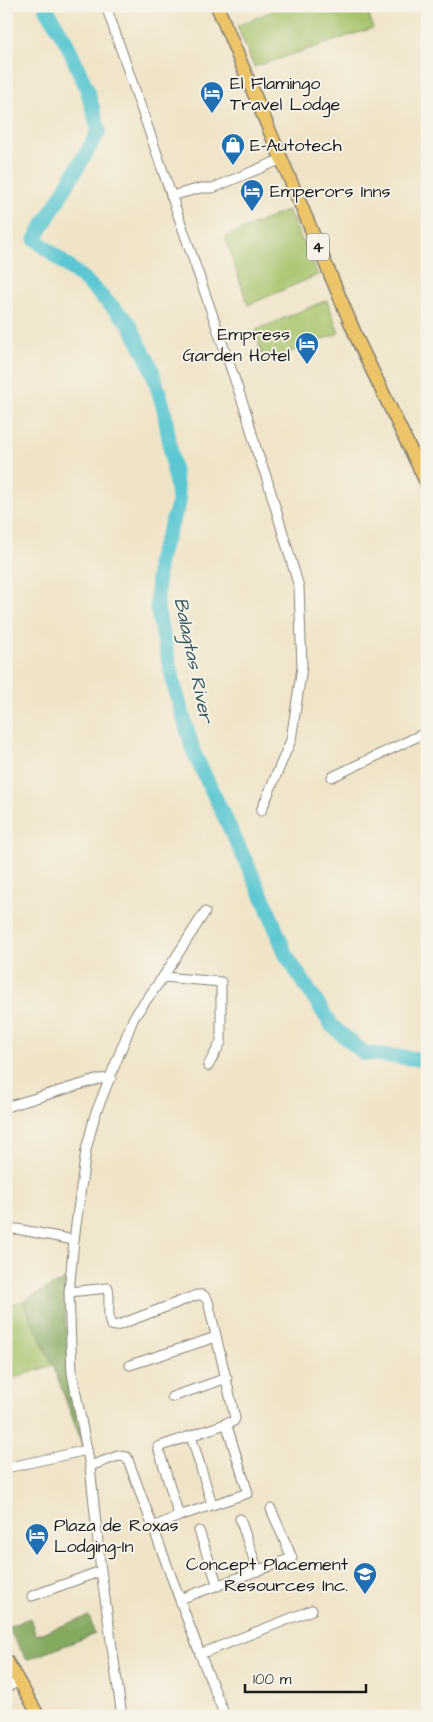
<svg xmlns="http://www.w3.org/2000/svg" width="433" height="1722" font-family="'Architects Daughter',sans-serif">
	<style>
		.green { fill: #a5c36a; stroke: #607043 }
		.forest { fill: #84a95e; stroke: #50623d }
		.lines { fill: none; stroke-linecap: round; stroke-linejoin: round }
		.river { stroke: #5bc7d2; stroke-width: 15 }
		.minor-casing { stroke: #868072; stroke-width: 11 }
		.major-casing { stroke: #868072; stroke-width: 14 }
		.highway-casing { stroke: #868072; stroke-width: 15 }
		.minor { stroke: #fff; stroke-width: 9 }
		.major { stroke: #edc569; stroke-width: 11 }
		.highway { stroke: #edc569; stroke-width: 12 }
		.labels { text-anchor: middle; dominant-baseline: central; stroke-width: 4; stroke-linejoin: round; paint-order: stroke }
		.shield { fill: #f7f3e8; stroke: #5e5c59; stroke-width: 1 }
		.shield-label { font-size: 16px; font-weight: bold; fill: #1c1c1c }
		.poi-label { font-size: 18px; fill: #1c1c1c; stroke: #f7f3e8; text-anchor: start }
		.water-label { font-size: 19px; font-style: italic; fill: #32585c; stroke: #f7f3e8 }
	</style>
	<rect width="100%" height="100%" fill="#f7f3e8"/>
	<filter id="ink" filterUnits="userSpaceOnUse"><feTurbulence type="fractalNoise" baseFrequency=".02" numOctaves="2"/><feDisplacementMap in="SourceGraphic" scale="10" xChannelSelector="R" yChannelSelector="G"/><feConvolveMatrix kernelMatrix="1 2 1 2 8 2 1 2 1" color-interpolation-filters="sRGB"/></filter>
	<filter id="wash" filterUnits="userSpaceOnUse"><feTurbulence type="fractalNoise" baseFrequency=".0096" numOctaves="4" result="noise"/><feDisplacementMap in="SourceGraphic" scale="20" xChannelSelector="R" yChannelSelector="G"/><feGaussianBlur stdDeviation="1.12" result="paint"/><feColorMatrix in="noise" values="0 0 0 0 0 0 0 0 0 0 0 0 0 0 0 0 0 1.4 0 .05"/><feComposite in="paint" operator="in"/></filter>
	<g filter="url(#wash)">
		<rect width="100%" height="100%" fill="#f0e4c8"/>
		<!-- green -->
		<g class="green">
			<path d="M284 6H366L373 28 254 67 237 26Z"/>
			<path d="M288 210 318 275 248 305 225 237Z"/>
			<path d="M327 300 339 333 263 363 256 330Z"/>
			<path d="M23 1301 53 1365 6 1381V1307Z"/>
		</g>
		<!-- forest -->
		<g class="forest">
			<path d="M65 1279C63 1338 72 1389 83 1447L53 1365 23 1301Z"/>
			<path d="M89 1616 95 1634 27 1660 7 1627 30 1618 36 1635Z"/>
		</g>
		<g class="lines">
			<!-- river -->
			<path class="river" d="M45 6 66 42 87 89 99 131 35 239 87 282 129 323 151 367 164 409 179 503 158 561 157 609 175 689 194 753 265 902 286 955 332 1026 364 1053 427 1060"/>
		</g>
	</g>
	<g filter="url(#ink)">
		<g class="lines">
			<!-- minor casing -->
			<g class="minor-casing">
				<g id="minor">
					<path d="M106 6 247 415 257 452 266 476 299 587 302 667 291 740 261 811"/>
					<path d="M171 196 201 188H213L282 159"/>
					<path d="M332 777 427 732"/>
					<path d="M163 977 221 982V1042L208 1066"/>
					<path d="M6 1107 99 1079 111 1078"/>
					<path d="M6 1230 17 1229 74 1240"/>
					<path d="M69 1292 108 1288C111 1300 106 1313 111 1325L116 1326 197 1295H203L208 1301 235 1418 234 1421 158 1447 179 1516"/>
					<path d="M130 1365 216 1337"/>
					<path d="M172 1397 227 1378"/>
					<path d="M191 1436 212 1504"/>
					<path d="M90 1466 118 1456 127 1457 200 1654 225 1716"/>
					<path d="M6 1468 87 1450"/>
					<path d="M240 1519 258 1571"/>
					<path d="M153 1527 179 1516 248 1493 226 1423"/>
					<path d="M199 1531 218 1586"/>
					<path d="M32 1596 101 1571"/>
					<path d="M180 1599 292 1558 271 1509"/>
					<path d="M200 1654 312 1610"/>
					<path d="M6 1687 19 1682"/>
					<path d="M122 1716 101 1571 90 1466 72 1373 69 1292 74 1240 86 1150 95 1115 134 1017 163 977 205 912"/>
				</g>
			</g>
			<!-- major casing -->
			<g class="major-casing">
				<path id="major" d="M6 1659 39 1716"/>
			</g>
			<!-- highway casing -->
			<g class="highway-casing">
				<path id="highway" d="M217 6 359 343 427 484"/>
			</g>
			<!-- minor -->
			<use href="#minor" class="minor"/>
			<!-- major -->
			<use href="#major" class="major"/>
			<!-- highway -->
			<use href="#highway" class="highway"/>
		</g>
	</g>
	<!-- icons -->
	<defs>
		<g id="hotel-pin" transform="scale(1.25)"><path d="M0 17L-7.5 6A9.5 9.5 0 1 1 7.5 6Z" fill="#1f6fb2" stroke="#f7f3e8"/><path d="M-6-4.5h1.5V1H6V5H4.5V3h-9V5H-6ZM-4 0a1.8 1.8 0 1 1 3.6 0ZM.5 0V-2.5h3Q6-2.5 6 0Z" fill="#fff"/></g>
		<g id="shop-pin" transform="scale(1.25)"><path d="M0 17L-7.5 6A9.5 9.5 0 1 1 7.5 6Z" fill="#1f6fb2" stroke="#f7f3e8"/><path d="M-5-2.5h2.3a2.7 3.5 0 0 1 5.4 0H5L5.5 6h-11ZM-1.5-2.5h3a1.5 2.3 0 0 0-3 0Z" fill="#fff"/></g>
		<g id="school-pin" transform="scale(1.25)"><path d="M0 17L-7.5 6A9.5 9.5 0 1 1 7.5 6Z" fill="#1f6fb2" stroke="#f7f3e8"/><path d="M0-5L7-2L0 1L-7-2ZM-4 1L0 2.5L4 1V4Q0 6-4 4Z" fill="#fff"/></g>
	</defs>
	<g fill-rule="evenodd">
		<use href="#hotel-pin" x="212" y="93"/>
		<use href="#shop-pin" x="233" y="145"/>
		<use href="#hotel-pin" x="252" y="191"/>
		<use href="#hotel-pin" x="307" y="344"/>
		<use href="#hotel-pin" x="37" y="1535"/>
		<use href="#school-pin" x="365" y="1574"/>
	</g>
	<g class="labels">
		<!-- shield labels -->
		<rect class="shield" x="307" y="233.5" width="22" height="27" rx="4"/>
		<g class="shield-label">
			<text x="318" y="247">4</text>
		</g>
		<!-- poi labels -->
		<g class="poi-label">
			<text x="230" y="83">El Flamingo<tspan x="230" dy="21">Travel Lodge</tspan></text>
			<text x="250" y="145">E-Autotech</text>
			<text x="270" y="191">Emperors Inns</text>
			<text x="290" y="334" text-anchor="end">Empress<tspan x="290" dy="21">Garden Hotel</tspan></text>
			<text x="54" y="1525">Plaza de Roxas<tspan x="54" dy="21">Lodging-In</tspan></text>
			<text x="348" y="1564" text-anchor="end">Concept Placement<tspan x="348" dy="21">Resources Inc.</tspan></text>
		</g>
		<!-- water labels -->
		<g class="water-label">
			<text transform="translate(193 660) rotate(78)">Balagtas River</text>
		</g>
	</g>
	<!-- margin -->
	<rect width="433" height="1722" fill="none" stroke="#f7f3e8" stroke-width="25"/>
	<!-- scale -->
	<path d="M245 1684v8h121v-8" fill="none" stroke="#1c1c1c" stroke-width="2.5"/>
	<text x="253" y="1684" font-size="15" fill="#1c1c1c" stroke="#f7f3e8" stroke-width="4" paint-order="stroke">100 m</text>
</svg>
